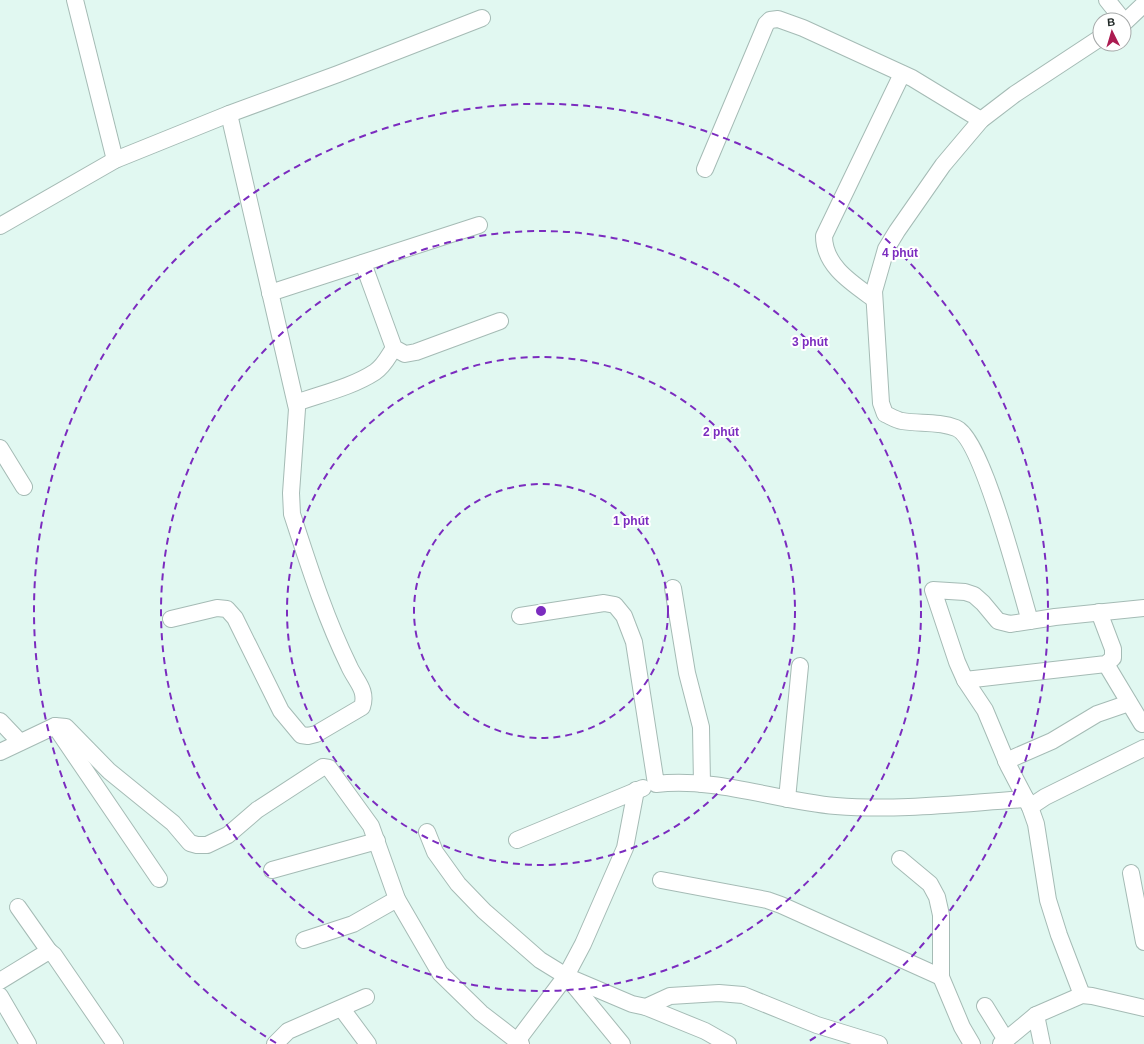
<svg xmlns="http://www.w3.org/2000/svg" width="1144" height="1044" font-family="Arial,sans-serif">
	<style>
		.lines { fill: none; stroke-linecap: round; stroke-linejoin: round }
		.minor-casing { stroke: #a5bbb5; stroke-width: 18 }
		.minor { stroke: #fff; stroke-width: 16 }
		.ring { fill: none; stroke: #7b2cbf; stroke-width: 2; stroke-dasharray: 7 5 }
		.centre { fill: #7b2cbf; stroke: #fff; stroke-width: 2 }
		.ring-label { font-size: 12px; text-anchor: middle; font-weight: bold; fill: #7b2cbf; stroke: #fff; stroke-width: 4; stroke-linejoin: round; paint-order: stroke }
	</style>
	<rect width="100%" height="100%" fill="#e1f8f1"/>
	<g class="lines">
		<!-- minor casing -->
		<g class="minor-casing">
			<g id="minor">
				<path d="M75 0 115 160"/>
				<path d="M1107 0 1123 20"/>
				<path d="M1124 23 1144 4"/>
				<path d="M705 169 766 24 770 20 778 19 803 28 912 78 981 120"/>
				<path d="M0 226 115 160 229 114 338 74 482 18"/>
				<path d="M363 263 394 348 405 354 416 352 500 321"/>
				<path d="M270 293 479 225"/>
				<path d="M874 299C852 283 824 266 824 236L902 74"/>
				<path d="M296 403C321 394 352 387 375 372 384 366 388 357 394 348"/>
				<path d="M0 448 24 487"/>
				<path d="M673 588 687 673 701 727 702 784"/>
				<path d="M520 616 604 603 615 605 624 616 634 642 656 784C717 777 776 801 836 806 899 811 963 803 1026 799"/>
				<path d="M171 619 217 608 227 609 235 618 281 711 301 735 308 736 316 734 362 707C368 690 355 680 349 666 325 617 309 566 292 514L291 493 297 409 229 114"/>
				<path d="M1030 621C1020 589 983 439 956 428 939 421 919 424 902 421 896 420 890 416 885 414L881 403 874 291 886 249 897 231 943 165 981 120 1015 94 1100 38"/>
				<path d="M1106 664 1142 724"/>
				<path d="M965 680 1106 664 1113 658V649L1099 612"/>
				<path d="M0 721 20 742"/>
				<path d="M55 726 159 879"/>
				<path d="M0 752 55 726 66 727 109 771 173 823 190 843 197 845H207L228 835 257 810 323 767 329 768 371 826 397 899 440 973 481 1013 521 1044"/>
				<path d="M1006 761 1052 741 1097 714 1129 703"/>
				<path d="M787 799 800 666"/>
				<path d="M1030 807 1045 797 1144 748"/>
				<path d="M427 832 435 852 458 884 484 911 540 960 566 976 632 1004 646 1007 670 996 719 993 743 995 817 1025 879 1044"/>
				<path d="M517 840 643 788"/>
				<path d="M900 859 930 884 937 897 941 915V977L962 1027 972 1044"/>
				<path d="M272 870 377 841"/>
				<path d="M1131 873 1144 942"/>
				<path d="M661 880 767 900 781 905 941 977"/>
				<path d="M18 907 49 951"/>
				<path d="M304 940 353 924 397 899"/>
				<path d="M567 977 622 1044"/>
				<path d="M0 981 49 951 54 955 115 1044"/>
				<path d="M1082 995 1059 935 1048 900 1036 824 1030 807 1008 765 985 710 965 680 957 662 933 590 965 592 974 595 983 603 998 621 1010 624 1055 617 1144 608"/>
				<path d="M0 996 28 1044"/>
				<path d="M985 1006 1006 1040"/>
				<path d="M646 1007 705 1031 728 1044"/>
				<path d="M342 1009 368 1044"/>
				<path d="M1036 1015 1042 1044"/>
				<path d="M517 1041 566 976 583 944 625 848 636 790"/>
				<path d="M275 1044 288 1031 366 997"/>
				<path d="M1001 1044 1036 1015 1082 995 1092 996 1144 1008"/>
			</g>
		</g>
		<!-- minor -->
		<use href="#minor" class="minor"/>
	</g>
	<!-- distance rings -->
	<g class="ring">
		<circle cx="541" cy="611" r="127"/>
		<circle cx="541" cy="611" r="254"/>
		<circle cx="541" cy="611" r="380"/>
		<path d="M276 1043A507 507 0 1 1 806 1043"/>
	</g>
	<circle cx="541" cy="611" r="6" class="centre"/>
	<g class="ring-label">
		<text x="900" y="257">4 phút</text>
		<text x="810" y="346">3 phút</text>
		<text x="721" y="436">2 phút</text>
		<text x="631" y="525">1 phút</text>
	</g>
	<!-- north arrow -->
	<g transform="translate(1112 32) rotate(355)"><circle r="19" fill="#ffffff" stroke="#a6a9a9"/>
	<path d="M0-3L7 15L0 10L-7 15Z" fill="#ac1b51"/>
	<text y="-6" font-size="11" font-weight="bold" text-anchor="middle" fill="#212927">B</text>
	</g>
</svg>
